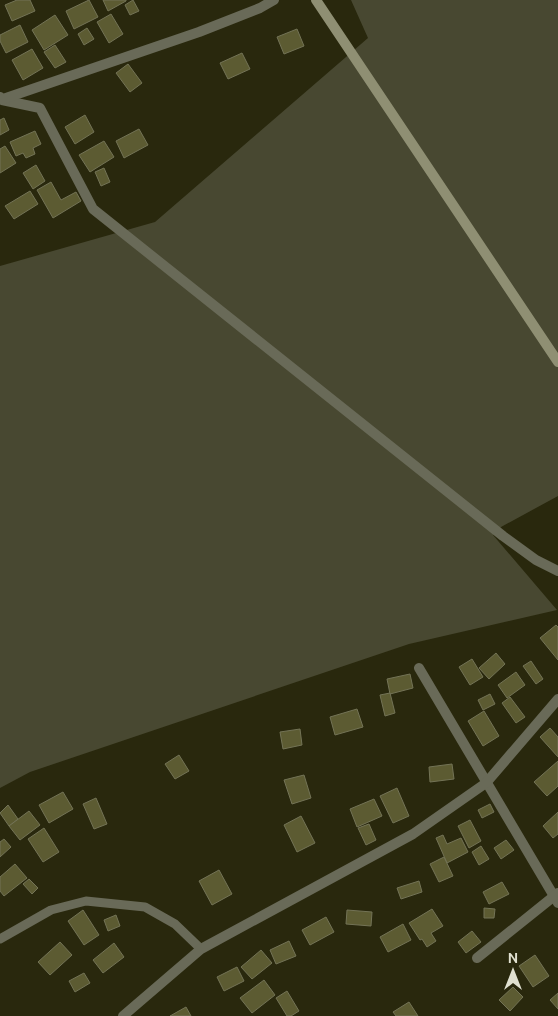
<svg xmlns="http://www.w3.org/2000/svg" width="558" height="1016" font-family="Ubuntu,sans-serif">
	<style>
		.green { fill: #484831 }
		.building { fill: #5c5b32; stroke: #737356 }
		.lines { fill: none; stroke-linecap: round; stroke-linejoin: round }
		.lane { stroke: #696a58; stroke-width: 9 }
		.street { stroke: #696a58; stroke-width: 10 }
		.secondary { stroke: #8f8f73; stroke-width: 10 }
	</style>
	<rect width="100%" height="100%" fill="#29280d"/>
	<!-- green -->
	<path class="green" d="M351 0H558V496L501 527 493 535 557 610 409 644 30 772 0 788V266L155 222 368 38Z"/>
	<!-- building -->
	<g class="building">
		<path d="M17 0H30L35 11 12 21 5 5Z"/>
		<path d="M89 0 98 17 74 29 66 11Z"/>
		<path d="M103 0H126V1L108 11Z"/>
		<path d="M133 0 139 11 130 15 125 5Z"/>
		<path d="M111 14 123 34 109 43 97 22Z"/>
		<path d="M55 15 68 35 44 50 32 30Z"/>
		<path d="M20 25 28 42 6 53 0 41V35Z"/>
		<path d="M87 28 94 39 84 45 78 34Z"/>
		<path d="M297 29 304 46 284 54 277 37Z"/>
		<path d="M55 45 66 62 55 68 44 52Z"/>
		<path d="M32 49 43 68 23 80 12 60Z"/>
		<path d="M242 53 250 69 228 79 220 63Z"/>
		<path d="M128 64 142 83 130 92 116 73Z"/>
		<path d="M85 115 94 132 75 144 65 127Z"/>
		<path d="M4 118 9 130 0 135V120Z"/>
		<path d="M139 129 148 145 124 158 116 141Z"/>
		<path d="M35 131 41 144 33 148 35 154 26 158 23 153 16 156 10 142Z"/>
		<path d="M104 141 114 157 90 172 79 155Z"/>
		<path d="M5 146 16 163 0 173V149Z"/>
		<path d="M36 165 45 181 33 189 23 173Z"/>
		<path d="M104 168 110 182 101 186 95 172Z"/>
		<path d="M51 182 61 200 76 192 81 201 53 218 37 190Z"/>
		<path d="M30 191 38 204 14 219 5 206Z"/>
		<path d="M556 625 558 627V660L540 638Z"/>
		<path d="M496 653 505 664 489 679 479 668Z"/>
		<path d="M472 659 483 677 470 685 459 667Z"/>
		<path d="M531 661 543 679 536 684 523 666Z"/>
		<path d="M516 672 525 685 507 698 498 685Z"/>
		<path d="M410 674 413 688 390 694 387 679Z"/>
		<path d="M390 693 395 713 385 716 380 695Z"/>
		<path d="M490 694 495 704 483 710 478 700Z"/>
		<path d="M510 697 525 717 516 723 502 703Z"/>
		<path d="M357 709 363 727 335 735 330 717Z"/>
		<path d="M484 711 499 736 483 746 468 721Z"/>
		<path d="M550 728 558 737V757L540 737Z"/>
		<path d="M300 729 302 745 283 749 280 732Z"/>
		<path d="M179 755 189 771 175 779 165 764Z"/>
		<path d="M558 761V786L547 796 534 782Z"/>
		<path d="M452 764 454 779 430 782 429 767Z"/>
		<path d="M304 775 311 798 292 804 284 780Z"/>
		<path d="M397 788 409 816 393 823 380 796Z"/>
		<path d="M63 792 73 809 49 823 39 805Z"/>
		<path d="M96 798 107 824 94 829 83 804Z"/>
		<path d="M374 799 382 816 357 827 350 809Z"/>
		<path d="M490 804 494 812 482 818 478 810Z"/>
		<path d="M8 805 18 819 9 826 0 813Z"/>
		<path d="M29 811 40 825 20 840 9 826Z"/>
		<path d="M558 812V834L553 838 543 826Z"/>
		<path d="M301 816 315 843 297 852 284 825Z"/>
		<path d="M470 820 481 841 469 848 458 826Z"/>
		<path d="M369 824 376 840 366 845 358 828Z"/>
		<path d="M44 828 59 852 43 862 28 839Z"/>
		<path d="M443 835 447 844 461 838 468 852 447 863 436 838Z"/>
		<path d="M4 839 11 847 0 857V842Z"/>
		<path d="M506 840 514 850 501 859 494 848Z"/>
		<path d="M481 846 489 859 479 865 472 852Z"/>
		<path d="M444 857 453 876 439 882 430 864Z"/>
		<path d="M15 864 27 878 4 896 0 891V877Z"/>
		<path d="M219 870 232 894 212 905 199 881Z"/>
		<path d="M29 879 38 888 32 894 23 884Z"/>
		<path d="M419 881 422 892 401 899 397 888Z"/>
		<path d="M502 882 509 894 489 904 483 892Z"/>
		<path d="M484 908 495 909 494 918H484Z"/>
		<path d="M432 909 443 926 431 933 436 941 427 947 422 939 420 940 409 923Z"/>
		<path d="M83 910 99 935 84 945 68 921Z"/>
		<path d="M347 910 372 912 371 926 346 924Z"/>
		<path d="M116 915 120 926 108 931 104 920Z"/>
		<path d="M326 917 334 932 310 945 302 930Z"/>
		<path d="M403 924 411 940 388 952 380 937Z"/>
		<path d="M472 931 481 942 466 953 458 942Z"/>
		<path d="M289 941 296 956 276 964 270 950Z"/>
		<path d="M60 942 72 955 50 975 38 962Z"/>
		<path d="M114 943 124 957 103 973 93 960Z"/>
		<path d="M261 950 272 963 252 979 241 967Z"/>
		<path d="M535 955 549 976 533 987 519 966Z"/>
		<path d="M237 967 244 981 224 991 217 977Z"/>
		<path d="M84 973 90 983 75 992 69 981Z"/>
		<path d="M264 980 275 995 252 1013 240 998Z"/>
		<path d="M513 987 523 997 510 1011 499 1000Z"/>
		<path d="M287 991 299 1011 291 1016H287L276 998Z"/>
		<path d="M558 993V1009L550 1000Z"/>
		<path d="M409 1002 418 1016H396L393 1012Z"/>
		<path d="M186 1007 191 1016H170Z"/>
	</g>
	<g class="lines">
		<!-- lane -->
		<path class="lane" d="M0 939 51 910 86 901 145 907 175 924 201 949"/>
		<!-- street -->
		<g class="street">
			<path d="M0 97 2 100 40 108 93 209 503 536 536 560 558 571"/>
			<path d="M3 99 199 32 260 8 274 0"/>
			<path d="M419 668 558 903"/>
			<path d="M477 958 558 893"/>
			<path d="M123 1016 201 949 413 834 486 783 558 699"/>
		</g>
		<!-- secondary -->
		<path class="secondary" d="M316 0 558 362"/>
	</g>
	<!-- north arrow -->
	<g transform="translate(513 971)" stroke="#29280d" stroke-width="4" paint-order="stroke">
	<path d="M0-4L9 19L0 12L-9 19Z" fill="#e0e0d0"/>
	<text y="-8" font-size="14" font-weight="bold" text-anchor="middle" fill="#e0e0d0">N</text>
	</g>
</svg>
